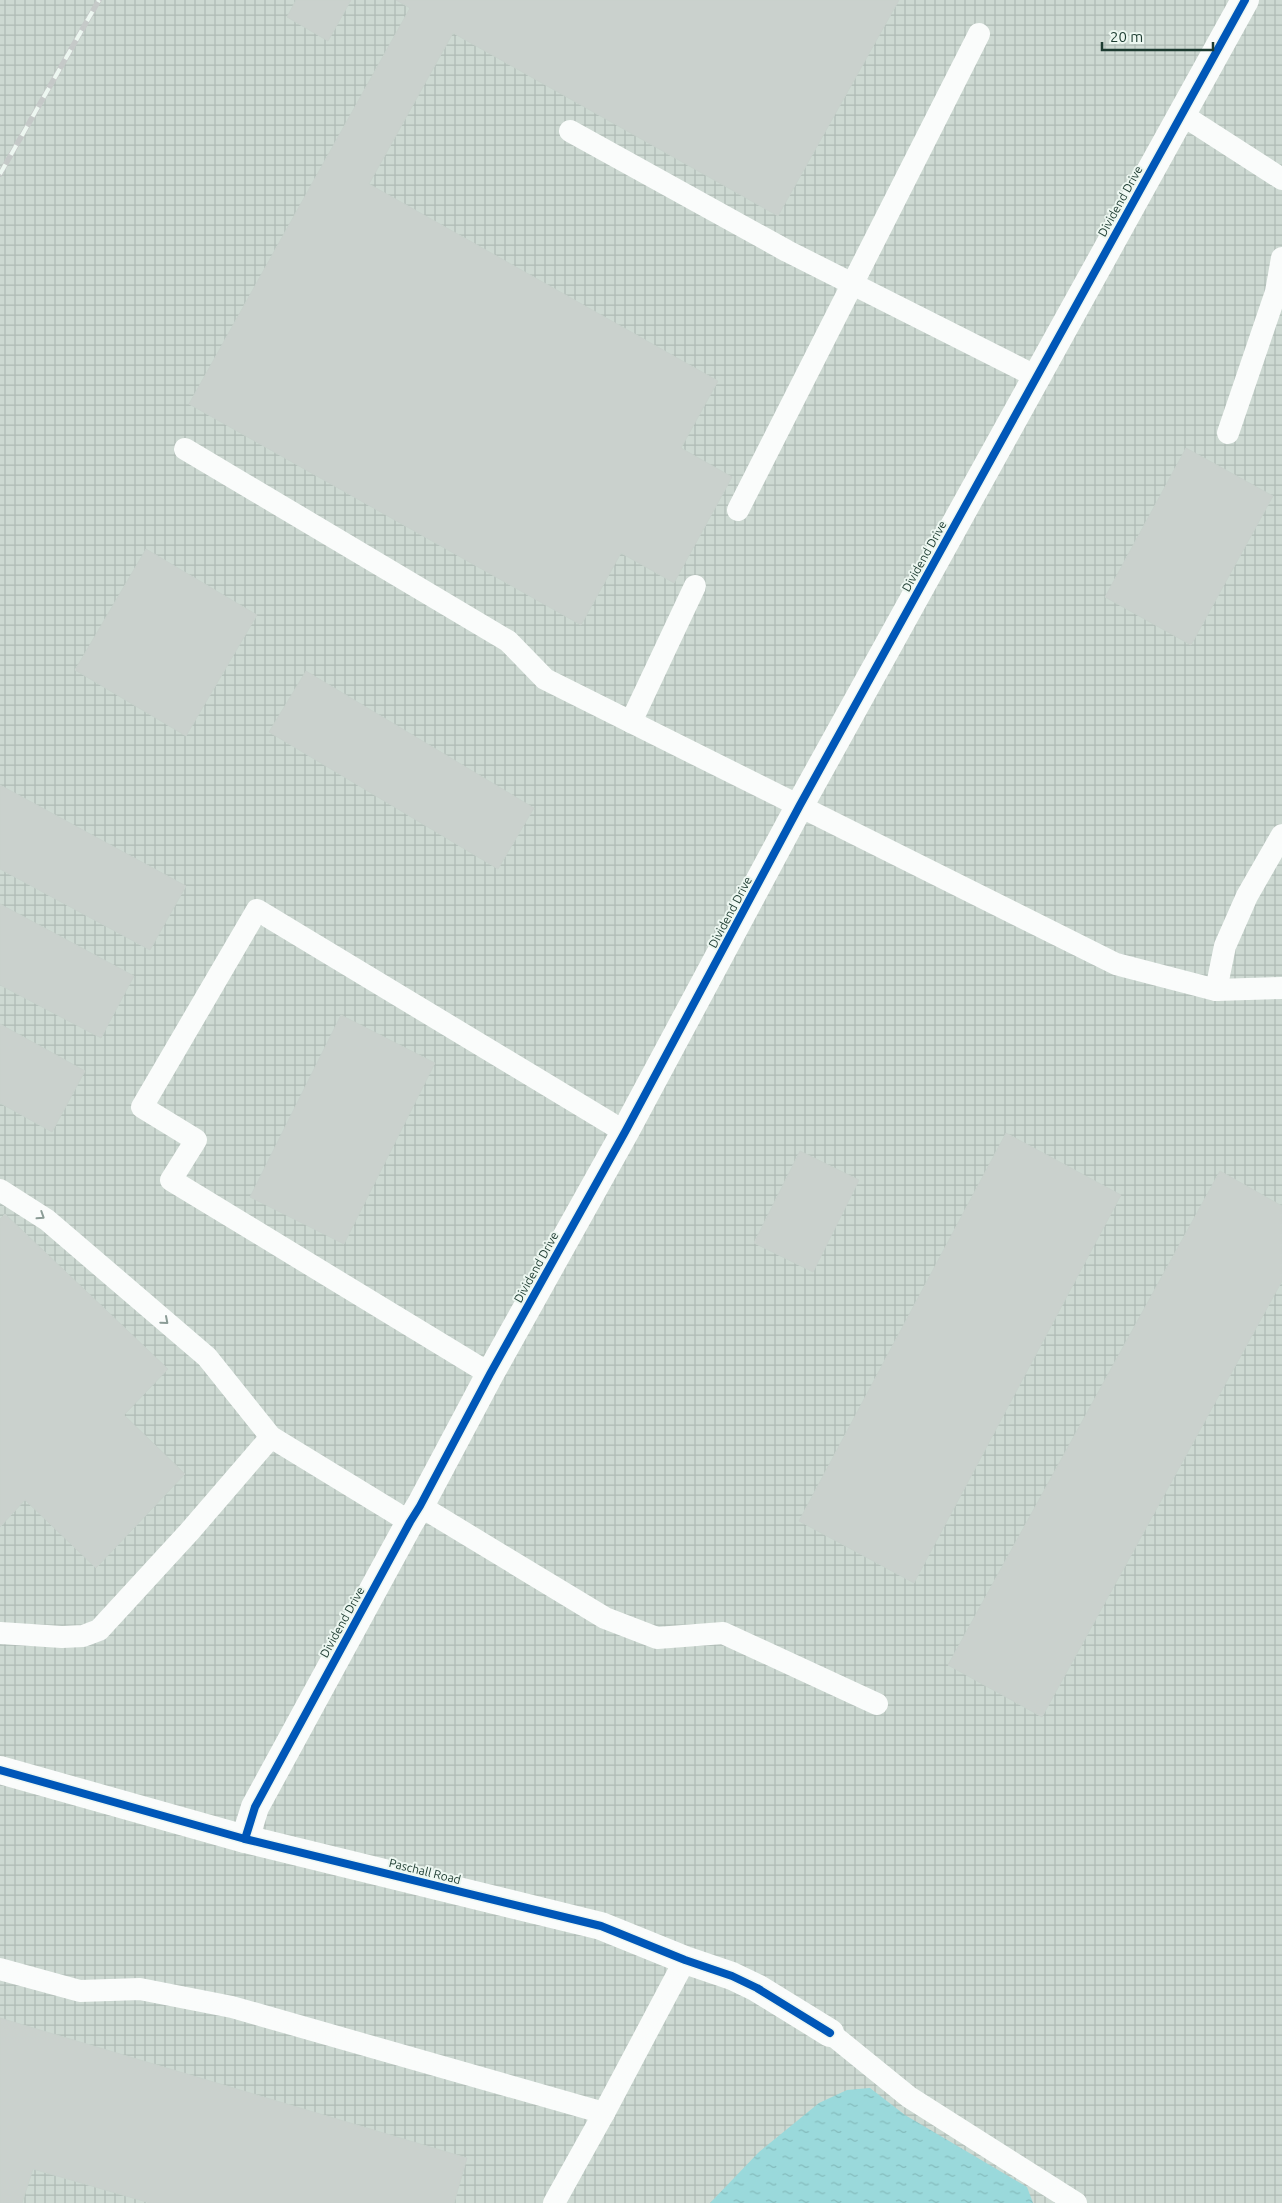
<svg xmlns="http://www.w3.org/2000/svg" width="1282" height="2203" font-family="Ubuntu,sans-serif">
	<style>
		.industrial { fill: url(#industrial-grid) }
		.water { fill: url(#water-ripples) }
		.building { fill: #cad1cd; stroke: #c8d1cc }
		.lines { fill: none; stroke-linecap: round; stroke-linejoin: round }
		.service { stroke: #fafcfb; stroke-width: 22 }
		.minor { stroke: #fafcfb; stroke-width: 28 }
		.tertiary { stroke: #fafcfb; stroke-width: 28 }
		.rail-casing { stroke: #c5c9c8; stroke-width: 5.5 }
		.rail { stroke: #edf7f1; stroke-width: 4; stroke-dasharray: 11; stroke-linecap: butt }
		.cycleway-casing { stroke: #edf7f1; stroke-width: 11 }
		.cycleway { stroke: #0057b8; stroke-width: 8 }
		.oneway { stroke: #8b9c96 }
		.labels { text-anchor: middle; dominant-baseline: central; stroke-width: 4; stroke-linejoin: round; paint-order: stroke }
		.street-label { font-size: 12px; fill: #1c3b30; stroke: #edf7f1 }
	</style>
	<defs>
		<pattern id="industrial-grid" width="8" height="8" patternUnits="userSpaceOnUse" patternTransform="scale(1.25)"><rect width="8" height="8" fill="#cdd9d2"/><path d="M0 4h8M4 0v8" fill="none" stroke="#afbbb5"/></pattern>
		<pattern id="water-ripples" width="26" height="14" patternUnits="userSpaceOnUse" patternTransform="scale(1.25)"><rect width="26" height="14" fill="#9ad9db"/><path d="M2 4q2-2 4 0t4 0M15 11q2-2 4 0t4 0" fill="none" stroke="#84bbbc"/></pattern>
	</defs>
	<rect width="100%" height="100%" fill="#e0e8e3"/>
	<!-- industrial -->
	<rect class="industrial" x="0" y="0" width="1282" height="2203"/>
	<!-- water -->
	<path class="water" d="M870 2088 905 2115 1027 2187 1033 2203H710L759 2152 819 2103 847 2090Z"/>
	<!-- building -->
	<g class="building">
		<path d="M296 0H351L328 41 287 17Z"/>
		<path d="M396 0H899L778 216 453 33 369 184 718 381 681 448 732 477 674 583 621 553 581 625 189 404 410 8Z"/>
		<path d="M1186 448 1273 496 1191 645 1105 597Z"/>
		<path d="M146 549 257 615 186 736 75 670Z"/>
		<path d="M306 671 534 808 498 869 269 732Z"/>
		<path d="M0 785 186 886 150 950 0 869Z"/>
		<path d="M0 904 134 976 101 1038 0 985Z"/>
		<path d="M341 1015 435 1063 344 1244 250 1197Z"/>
		<path d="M0 1024 85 1071 52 1132 0 1103Z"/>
		<path d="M1006 1133 1121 1195 914 1583 799 1521Z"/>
		<path d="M800 1151 859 1180 813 1272 754 1243Z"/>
		<path d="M1220 1171 1282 1206V1281L1042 1717 948 1665Z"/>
		<path d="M5 1214 168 1369 124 1415 185 1474 96 1568 25 1500 0 1527V1219Z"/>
		<path d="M0 2018 467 2158 454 2203H150L33 2169 22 2203H0Z"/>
	</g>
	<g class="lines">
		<!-- service -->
		<g class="service">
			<path d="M1181 114 1282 179"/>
			<path d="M570 131 787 251 1035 376"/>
			<path d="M1228 433 1276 292 1282 258"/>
			<path d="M185 449 508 641 545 679 1116 964 1216 990 1282 988"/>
			<path d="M738 510 979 34"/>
			<path d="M631 722 695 586"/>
			<path d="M1216 990 1225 946 1247 896 1282 835"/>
			<path d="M0 1190 47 1220 207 1357 271 1437 410 1522"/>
			<path d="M490 1374 171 1180 196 1140 142 1107 257 910 625 1132"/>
			<path d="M420 1506 605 1618 657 1638 723 1633 877 1704"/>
			<path d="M0 1633 62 1637 83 1636 99 1630 190 1531 271 1437"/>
			<path d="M0 1969 80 1991 140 1989 232 2007 604 2113 554 2203"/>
			<path d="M830 2033 909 2097 1076 2203"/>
			<path d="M604 2113 685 1960"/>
		</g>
		<!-- minor -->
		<path class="minor" d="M0 1770 245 1839 601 1926 685 1960 732 1976 757 1988 830 2033"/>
		<!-- tertiary -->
		<path class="tertiary" d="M245 1839 255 1807 410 1522 420 1506 490 1374 625 1132 800 805 1245 0"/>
		<!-- rail casing -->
		<g class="rail-casing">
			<path id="rail" d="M0 174 99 0"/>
		</g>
		<!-- rail -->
		<use href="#rail" class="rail"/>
		<!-- cycleway casing -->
		<g class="cycleway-casing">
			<g id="cycleway">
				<path d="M0 1770 245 1839 601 1926 685 1960 732 1976 757 1988 830 2033"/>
				<path d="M245 1839 255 1807 410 1522 420 1506 490 1374 625 1132 800 805 1245 0"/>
			</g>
		</g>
		<!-- cycleway -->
		<use href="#cycleway" class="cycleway"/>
	</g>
	<!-- one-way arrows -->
	<defs><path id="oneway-chevron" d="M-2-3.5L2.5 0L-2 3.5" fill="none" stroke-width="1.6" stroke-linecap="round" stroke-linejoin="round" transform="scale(1.25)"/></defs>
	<g class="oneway">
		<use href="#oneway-chevron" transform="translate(41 1216) rotate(33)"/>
		<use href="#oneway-chevron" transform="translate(165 1321) rotate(41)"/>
	</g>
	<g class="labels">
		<!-- street labels -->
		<g class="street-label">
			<text transform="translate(1120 201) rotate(-61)">Dividend Drive</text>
			<text transform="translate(924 556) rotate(-61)">Dividend Drive</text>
			<text transform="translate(730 912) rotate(-62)">Dividend Drive</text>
			<text transform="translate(536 1267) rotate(-61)">Dividend Drive</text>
			<text transform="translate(342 1622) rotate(-61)">Dividend Drive</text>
			<text transform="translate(425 1871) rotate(14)">Paschall Road</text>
		</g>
	</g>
	<!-- scale -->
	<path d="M1102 42v8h111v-8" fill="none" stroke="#1c3b30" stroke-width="2.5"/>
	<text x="1110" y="42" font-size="15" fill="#1c3b30" stroke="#edf7f1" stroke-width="4" paint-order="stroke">20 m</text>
</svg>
